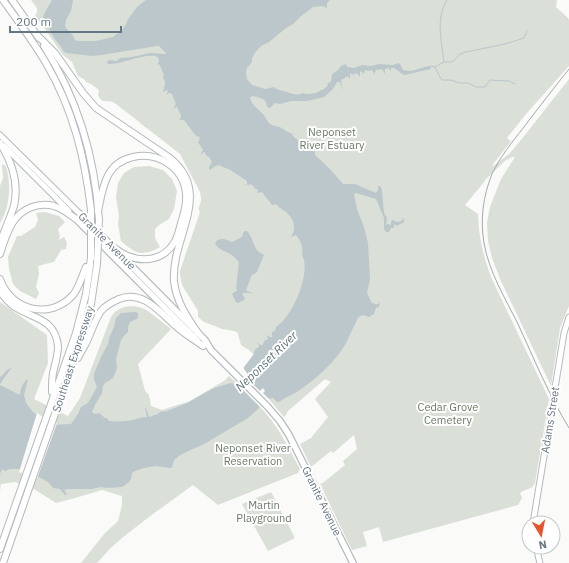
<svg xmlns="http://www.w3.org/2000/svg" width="569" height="563" font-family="'IBM Plex Sans',sans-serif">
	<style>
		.green { fill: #dadfd7 }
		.water { fill: #bbc7cb }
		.pier { fill: #fafaf8 }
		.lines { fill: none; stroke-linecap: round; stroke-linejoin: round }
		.stream { stroke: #bbc7cb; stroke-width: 1 }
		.secondary-casing { stroke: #b3babf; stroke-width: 7 }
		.trunk-casing { stroke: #b4b9bd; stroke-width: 8 }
		.motorway-casing { stroke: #b4b9bd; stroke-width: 8 }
		.secondary { stroke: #fff; stroke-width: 5 }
		.trunk { stroke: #fff; stroke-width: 5.5 }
		.motorway { stroke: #fff; stroke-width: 6 }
		.tram { stroke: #a2aab0; stroke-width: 1 }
		.secondary-bridge-casing { stroke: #b3babf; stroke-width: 7; stroke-linecap: butt }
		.motorway-bridge-casing { stroke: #b4b9bd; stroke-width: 8; stroke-linecap: butt }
		.secondary-bridge { stroke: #fff; stroke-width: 5 }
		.motorway-bridge { stroke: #fff; stroke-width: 6 }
		.labels { text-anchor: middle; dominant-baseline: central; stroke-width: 4; stroke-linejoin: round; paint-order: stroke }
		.park-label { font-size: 11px; fill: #687a64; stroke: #fff }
		.street-label { font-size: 11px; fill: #657683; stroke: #fff }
		.water-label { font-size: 12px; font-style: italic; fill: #60757c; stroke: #fff }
	</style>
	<rect width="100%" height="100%" fill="#fafaf8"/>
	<!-- green -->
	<g class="green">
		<path d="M31 0H557L556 7 568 18 569 20V66L526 114 507 138 511 141 494 163 492 167 509 154 521 140 569 79V306L560 328 551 386 500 279 492 258 488 241 487 222 490 207 501 179 515 157H512L509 159 506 160 485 180V181L465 205 478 214C479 238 483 255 491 277L549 399 535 483C531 491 526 488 520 493L522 498 518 505 383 542 379 527 363 532 367 546 352 550 320 484 324 482 345 465 343 461 357 449 354 435 333 453 331 451 311 467 300 444 311 438 328 417 315 399 331 382 325 379 288 411 286 415 284 417 268 398 260 407C278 425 288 447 300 469L298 473 218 505 193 485C166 505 139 523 114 545 108 550 103 557 97 563H81L105 533 118 521 122 505V496L102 490 75 498 56 503 34 489 15 482 1 484 0 491V302L47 335 48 363 34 399 68 416 80 398 111 317C119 304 137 304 148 311L171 329 138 364 145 391 149 395 151 406 162 410 177 405 188 402 224 381 229 376 238 384 247 376V373L244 369V367L254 355 248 349H247L241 345 238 334 237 332 234 331 222 329 215 326 204 322 198 317V311L182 285 180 275V271L200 212C197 208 200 206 201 201 201 198 201 195 200 192L180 154 148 129C144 127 142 124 138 121 131 115 123 110 116 104 109 98 103 106 98 95L99 90 91 84 86 82 84 79 78 76 72 62 63 55 35 15 37 13V8Z"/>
		<path d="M2 164 5 165C12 180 10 209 0 223V186L3 178Z"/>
		<path d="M149 166 163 170 172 179 177 191 174 209 169 219 159 225 155 229V238L160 247C142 257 136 254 121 241L118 224 119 216 116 197 118 183 124 173 134 167Z"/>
		<path d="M45 212 59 216 65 222 58 229 60 236 59 239V240L64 237 67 243 66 249 61 250 54 262 45 264 38 266 39 274 36 287 39 293 36 299 20 291 13 284 9 269 8 257 17 236H21L35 227 38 220 36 213Z"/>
		<path d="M271 492 295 538 268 551 242 504Z"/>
	</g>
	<!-- water -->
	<g class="water">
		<path d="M52 0H73L71 11 66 20 65 26C68 31 73 34 75 40L78 41H96L113 37 122 30 126 24 128 19 137 7 146 0H330L327 3V8L322 6 313 7 300 17 293 24 286 28 269 42 261 46 254 54 252 58V62L247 68 246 72 247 79 252 85 259 87 265 89 274 87C278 91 282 90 287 92 293 94 297 96 303 93 308 95 317 94 321 90H323L326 87H327L328 83 331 82 332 74 338 70 341 66 346 64 347 67 354 68 362 65 371 66 379 64 393 65 398 63 400 64 403 70C413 73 420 67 430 66L431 69 404 75 394 68H391V72L389 68 385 69V74L382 69 376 70 375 72V75L372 70 368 71 366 70H365L364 74 361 71 360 72V77L358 74 355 73 354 75 352 74H350V79L348 76 341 80 343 91 340 82H337L333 89 324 97 307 101H291L280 104 275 103 270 108 267 107C266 97 261 99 253 96L250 97C251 105 258 109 263 114 266 117 267 122 270 124 273 126 277 126 279 127 285 129 286 132 293 134L292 135C295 138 303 145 307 146L306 147 308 149 315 152V155L329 168 343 184H355L376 193 378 190V186H380L382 190 384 213 387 218 386 225 388 224 391 225V222L393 220 397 222 401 221 403 219 405 218 403 223 400 224 397 226 394 224V228H391L389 232H386L384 229V218L376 199 356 193 354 194 357 209 364 227 368 243 370 279 367 293 372 303 376 304H378L380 302 379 307 376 308 374 314 369 317 363 315C361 316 360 316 358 318 356 320 356 324 354 326 350 334 347 343 341 351 329 368 304 390 285 398 282 400 280 402 277 402L273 398 266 399 258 409 248 418 204 444 184 453 179 456 174 460 172 467 171 468 156 466 144 468 135 471 132 473 131 479 128 483 122 487 107 488 101 487 92 489H68L64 490 67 494 65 495 60 489 53 488 48 482 41 478 18 469H10L5 471 2 469 0 474V376L1 377 7 370 12 367 0 384V385L20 395C20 389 23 382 28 379L24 395 26 403 33 412 52 425 71 424 78 414 81 407 88 403 97 387 94 379V374L101 357 108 344 109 338 114 327 116 318 121 313 136 312 138 313V318L130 322 128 327V332L123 337 121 340 116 359 117 368 113 378 105 383 103 386 102 393 95 405 92 412 95 414 99 413 105 418H107L109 421C117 422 126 421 133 420 138 419 141 417 147 417L145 408H146L149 417 153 416V415H156L160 412 167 411 187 403 214 388 231 383 238 385 247 376V373L244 369V367L254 354 255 349 259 347V345L256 342 261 345H263L264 341 268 339V338L266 335 270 337H272V332L275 331 276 327C292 318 312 272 302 255 304 247 300 240 296 235L291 237C296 229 295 220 287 213 284 210 279 208 276 204L272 205 262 192 257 193 258 190 257 189H254L255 188 251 184 248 186 249 184 244 186 247 184V181C240 177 230 168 222 167V166C217 164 214 167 210 170L209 169V167L212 162 209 157 207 156 205 153 204 152 200 155 203 150 202 148H201V146L198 143 200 137 196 136 184 120H179L181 118V115L177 107H176L173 109 176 104 172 94 169 93 166 95 168 91 167 90 163 92C164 87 167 82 163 78L164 75 160 66 159 64 157 65 159 61 158 57C145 52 123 65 108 64L107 62 109 60 115 61H117L120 58 132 57 150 53 165 54 166 53 159 46H157L101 55 92 56 66 53 63 51 62 48 54 38 43 18C44 12 49 6 52 0Z"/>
		<path d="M245 231H247C253 237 253 247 259 252 260 253 263 254 264 255L258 269 257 272C256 273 254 274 252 275 251 277 247 287 246 290 248 292 251 291 253 294 250 293 245 292 242 294L245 298 244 300 238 303 236 302 232 294 234 292 237 291 236 288 239 263C238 261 236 258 233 256 227 251 219 251 215 243 220 236 226 240 232 242L242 237 243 233Z"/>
	</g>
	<!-- pier -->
	<g class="pier">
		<path d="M246 377 260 391 263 388 265 391 263 393 269 399 260 407 238 385Z"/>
		<path d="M37 413 51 422 57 423 37 479 19 472Z"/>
	</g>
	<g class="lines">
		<!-- stream -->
		<g class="stream">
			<path d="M444 62C442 45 437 25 443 8 444 5 446 3 447 0"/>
			<path d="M430 66 435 67 444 62H451L454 61 460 54 466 52 505 44 524 38 527 31"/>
			<path d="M435 67 440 77 442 80H451L459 83H468L476 87H485L489 81 490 80 509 81 515 84"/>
		</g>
		<!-- secondary casing -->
		<g class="secondary-casing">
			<g id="secondary">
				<path d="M0 135 80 214"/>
				<path d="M4 146 69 211"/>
				<path d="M555 388 564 333 569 317"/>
				<path d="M533 523 552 408"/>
				<path d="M536 547 540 563"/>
			</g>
		</g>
		<!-- trunk casing -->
		<g class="trunk-casing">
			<g id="trunk">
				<path d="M80 214 205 340 211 350 267 406 280 421 289 435 353 563"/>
				<path d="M76 219 197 340"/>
			</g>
		</g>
		<!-- motorway casing -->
		<g class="motorway-casing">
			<g id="motorway">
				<path d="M3 0C18 21 33 41 46 63 73 109 85 158 91 210"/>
				<path d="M12 0 39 38"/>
				<path d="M37 35 55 53 83 93 96 108 170 158C214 194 171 237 174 281 176 301 187 317 198 333"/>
				<path d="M44 46C78 99 95 158 99 220"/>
				<path d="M0 143C12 162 19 184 14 206 10 218 5 230 0 242"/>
				<path d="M98 211C103 188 105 163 133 157 158 151 184 168 186 194 187 204 184 214 181 223 179 230 178 237 174 243 164 259 145 263 128 256 122 254 116 249 110 245"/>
				<path d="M0 254C3 244 7 231 13 222 22 208 39 202 54 206 63 209 69 214 76 219"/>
				<path d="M0 279C10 310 50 321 73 295 79 288 82 276 86 267"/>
				<path d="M0 291C4 297 9 303 15 307 33 319 55 318 58 346 58 356 55 364 53 373 52 379 52 386 52 392"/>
				<path d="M78 358C80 353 83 349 85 345 91 334 94 321 101 311 106 305 112 302 119 299 144 289 161 314 178 328 186 335 195 340 203 346"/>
				<path d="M0 549 76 333 86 294 91 258"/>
				<path d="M3 563 80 342 91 304 97 264"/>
			</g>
		</g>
		<!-- secondary -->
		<use href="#secondary" class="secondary"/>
		<!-- trunk -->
		<use href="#trunk" class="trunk"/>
		<!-- motorway -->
		<use href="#motorway" class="motorway"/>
		<!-- tram -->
		<path class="tram" d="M569 69C554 88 539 107 524 127 512 142 500 157 492 174 483 196 480 220 484 243 489 272 505 298 518 324 534 359 549 395 569 428"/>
		<!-- secondary-bridge casing -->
		<g class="secondary-bridge-casing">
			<path id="secondary-bridge" d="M552 408 555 388"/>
		</g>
		<!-- motorway-bridge casing -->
		<g class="motorway-bridge-casing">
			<g id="motorway-bridge">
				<path d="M91 258V210"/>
				<path d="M97 264 99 220"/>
			</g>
		</g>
		<!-- secondary-bridge -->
		<use href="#secondary-bridge" class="secondary-bridge"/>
		<!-- motorway-bridge -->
		<use href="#motorway-bridge" class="motorway-bridge"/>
	</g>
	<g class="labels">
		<!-- park labels -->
		<g class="park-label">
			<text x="332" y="132">Neponset<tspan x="332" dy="13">River Estuary</tspan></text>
			<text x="448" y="407">Cedar Grove<tspan x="448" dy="13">Cemetery</tspan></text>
			<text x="253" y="448">Neponset River<tspan x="253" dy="13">Reservation</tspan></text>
			<text x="264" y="505">Martin<tspan x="264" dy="13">Playground</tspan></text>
		</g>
		<!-- street labels -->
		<g class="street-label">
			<text transform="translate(107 241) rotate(45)">Granite Avenue</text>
			<text transform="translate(73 359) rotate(-72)">Southeast Expressway</text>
			<text transform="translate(550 420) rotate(-81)">Adams Street</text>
			<text transform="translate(322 501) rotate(64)">Granite Avenue</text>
		</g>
		<!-- water labels -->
		<g class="water-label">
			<text transform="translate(266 361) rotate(-44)">Neponset River</text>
		</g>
	</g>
	<!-- north arrow -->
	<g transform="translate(541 535) rotate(170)"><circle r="19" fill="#ffffff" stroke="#c1c8cd"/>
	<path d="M0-3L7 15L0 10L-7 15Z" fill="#e4572e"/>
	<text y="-6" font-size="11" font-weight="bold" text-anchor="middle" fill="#657683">N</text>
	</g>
	<!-- scale -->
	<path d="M10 26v6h111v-6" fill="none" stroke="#657683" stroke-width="2"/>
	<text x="16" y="26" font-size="12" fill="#657683" stroke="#ffffff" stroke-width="3" paint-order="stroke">200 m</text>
</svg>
